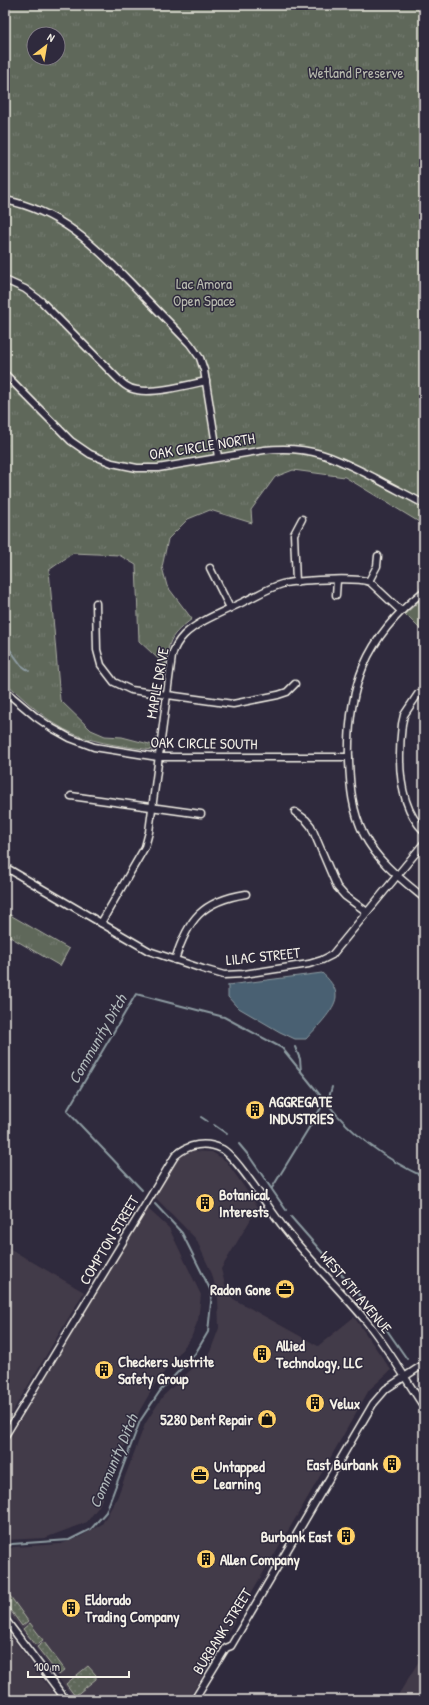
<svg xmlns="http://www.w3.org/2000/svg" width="429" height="1705" font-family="'Patrick Hand',sans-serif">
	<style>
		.built { fill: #433a48 }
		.grass { fill: url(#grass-dots); stroke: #a9aca1 }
		.park { fill: url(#park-tufts); stroke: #a9aca1; fill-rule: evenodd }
		.water { fill: #486172; stroke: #8d9ba1 }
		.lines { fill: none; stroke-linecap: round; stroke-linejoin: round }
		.stream { stroke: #8d9ba1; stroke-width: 2 }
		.street-casing { stroke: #f4f1e8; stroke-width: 9 }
		.street { stroke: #2f2a3d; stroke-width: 6 }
		.labels { text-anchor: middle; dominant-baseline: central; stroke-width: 3; stroke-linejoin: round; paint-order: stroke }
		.park-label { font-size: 15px; fill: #b8baaf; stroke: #2f2a3d }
		.street-label { font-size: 15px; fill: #f4f1e8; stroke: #2f2a3d }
		.poi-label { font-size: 15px; font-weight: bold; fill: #f4f1e8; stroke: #2f2a3d; text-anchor: start }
		.water-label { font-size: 16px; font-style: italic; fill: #afb7b9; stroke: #2f2a3d }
	</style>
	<defs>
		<pattern id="grass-dots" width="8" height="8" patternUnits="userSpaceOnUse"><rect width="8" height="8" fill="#5e675a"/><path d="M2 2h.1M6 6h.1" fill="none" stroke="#767d72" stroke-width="1.8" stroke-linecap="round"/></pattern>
		<pattern id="park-tufts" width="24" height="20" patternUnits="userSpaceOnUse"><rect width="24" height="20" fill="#5e675a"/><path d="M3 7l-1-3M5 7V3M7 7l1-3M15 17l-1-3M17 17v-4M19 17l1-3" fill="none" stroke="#767d72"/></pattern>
	</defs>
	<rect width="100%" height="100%" fill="#2f2a3d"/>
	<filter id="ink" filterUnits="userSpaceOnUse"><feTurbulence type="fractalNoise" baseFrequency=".025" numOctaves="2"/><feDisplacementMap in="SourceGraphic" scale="8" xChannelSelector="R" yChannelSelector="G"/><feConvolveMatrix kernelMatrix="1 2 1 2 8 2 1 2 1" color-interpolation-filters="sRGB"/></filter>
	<g filter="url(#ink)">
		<!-- built -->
		<g class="built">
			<path d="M193 1151 212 1152 226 1161 258 1207 221 1269 228 1296 318 1346 354 1317 391 1370 369 1390 308 1497 188 1700H75L5 1608V1550L14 1547 61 1544 80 1537 102 1524 117 1498 145 1424 163 1396 210 1352 219 1328 218 1298 212 1274 196 1239 154 1196 178 1158Z"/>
			<path d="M147 1208 169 1228 201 1295 198 1320 191 1338 155 1384 140 1410 99 1506 87 1522 45 1538 5 1540V1446Z"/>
			<path d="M5 1246 84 1292 5 1424Z"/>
			<path d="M5 1628 42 1678 59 1700H5Z"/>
			<path d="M424 1653V1700H395Z"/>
		</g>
		<!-- grass -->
		<g class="grass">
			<path d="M5 1589 28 1621 22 1626 5 1603Z"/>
			<path d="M30 1623 43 1640 36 1645 23 1629Z"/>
			<path d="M44 1642 65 1670 59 1675 37 1647Z"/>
			<path d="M88 1666 96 1675V1679L75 1696 66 1684Z"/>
		</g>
		<!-- park -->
		<g class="park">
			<path d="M5 5H424V525L345 477 293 470 275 477 251 510 252 523 210 510 188 519 168 539 162 567 167 586 192 619C170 636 170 638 165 665L139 641 136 565 119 555 73 553 49 570 60 700 91 730 105 736 122 737 153 745V750C127 747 99 744 74 734 48 723 26 701 5 682ZM34 34H58V58H34Z"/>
			<path d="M424 597V633L405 614Z"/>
			<path d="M5 912 69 949 60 966 5 934Z"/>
		</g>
		<!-- water -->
		<path class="water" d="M322 973C328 978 337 988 336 997 335 1010 315 1029 306 1039H295L280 1032 237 1007 228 997V985Z"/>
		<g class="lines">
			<!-- stream -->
			<g class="stream">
				<path d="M5 635 8 647 21 665 29 671"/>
				<path d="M295 1047 300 1059 301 1071"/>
				<path d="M327 1103C353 1136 387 1160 424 1177"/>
				<path d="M324 1104 329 1097 332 1087"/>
				<path d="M201 1117 207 1121"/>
				<path d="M214 1125 227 1134"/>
				<path d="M239 1144 249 1156 286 1210"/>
				<path d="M272 1188 321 1108"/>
				<path d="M142 1190 67 1111 136 994 224 1017 282 1048 324 1100"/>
				<path d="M291 1217 377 1315"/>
				<path d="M382 1323 407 1359"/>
				<path d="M420 1379 424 1385"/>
				<path d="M5 1548 12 1544 69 1540 91 1529 106 1512 140 1421 160 1391 195 1354 208 1332 212 1293 182 1233 155 1204"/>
			</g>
			<!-- street casing -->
			<g class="street-casing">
				<g id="street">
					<path d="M5 200C60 211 93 244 130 282 150 303 170 323 190 344L200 358 204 370 218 457"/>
					<path d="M5 280 25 289 41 301 116 377C122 383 128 389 137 390 154 394 188 385 206 381"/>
					<path d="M5 374 71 441 90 454 112 463 137 468H158L264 450C311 445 334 457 375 478 391 487 408 495 424 504"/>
					<path d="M210 568 230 608"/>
					<path d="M369 581 377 566 378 556"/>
					<path d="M296 582 294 534 302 519"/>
					<path d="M424 591C365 638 347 687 349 761 350 787 352 811 364 835 378 862 401 879 424 898"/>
					<path d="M336 595 337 580"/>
					<path d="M96 603 97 650 101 665 114 682 131 690 233 704 278 695 287 692 295 684"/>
					<path d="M5 691 36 717 52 728 70 738 94 747 158 757H349"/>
					<path d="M418 694 404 715 402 724C398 758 397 805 424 831"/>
					<path d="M71 796 201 814"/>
					<path d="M295 812 306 820 311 826 337 887 345 896 367 912"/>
					<path d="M5 867 149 951 203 969 224 975 244 974 309 964 322 960 332 955 424 843"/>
					<path d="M101 923 145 847 149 832 172 656C174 648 178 641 184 635 198 621 225 611 243 602 256 596 268 588 282 584 296 580 357 577 370 582L401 611"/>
					<path d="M175 960C188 919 202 901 246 894"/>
					<path d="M5 1436 175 1156C188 1144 206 1141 222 1149 237 1157 269 1209 282 1225 308 1259 339 1288 366 1321 388 1348 405 1378 424 1407"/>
					<path d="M5 1619 66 1700"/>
					<path d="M194 1700 226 1648 231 1646 373 1404 386 1389 424 1364"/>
				</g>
			</g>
			<!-- street -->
			<use href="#street" class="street"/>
		</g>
	</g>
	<!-- icons -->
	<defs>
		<g id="building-disc" transform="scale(1)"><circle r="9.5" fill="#ffd166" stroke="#2f2a3d"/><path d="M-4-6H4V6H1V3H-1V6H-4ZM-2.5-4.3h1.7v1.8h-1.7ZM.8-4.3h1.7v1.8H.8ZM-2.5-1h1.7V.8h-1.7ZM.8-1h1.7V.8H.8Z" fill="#111"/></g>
		<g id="office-disc" transform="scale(1)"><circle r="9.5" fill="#ffd166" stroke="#2f2a3d"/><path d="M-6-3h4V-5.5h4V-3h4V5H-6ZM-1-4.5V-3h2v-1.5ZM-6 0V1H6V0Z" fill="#111"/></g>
		<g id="shop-disc" transform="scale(1)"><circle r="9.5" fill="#ffd166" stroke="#2f2a3d"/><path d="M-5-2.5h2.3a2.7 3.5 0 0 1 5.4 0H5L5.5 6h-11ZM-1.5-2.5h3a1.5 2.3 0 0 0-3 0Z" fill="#111"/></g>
	</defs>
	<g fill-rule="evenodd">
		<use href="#building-disc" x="255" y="1110"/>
		<use href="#building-disc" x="205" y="1203"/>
		<use href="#office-disc" x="285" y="1289"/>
		<use href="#building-disc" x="262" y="1354"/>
		<use href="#building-disc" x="104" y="1370"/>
		<use href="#building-disc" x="315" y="1403"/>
		<use href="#shop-disc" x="267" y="1419"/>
		<use href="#building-disc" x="392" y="1464"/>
		<use href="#office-disc" x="200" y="1475"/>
		<use href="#building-disc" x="346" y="1536"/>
		<use href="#building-disc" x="206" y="1559"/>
		<use href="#building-disc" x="71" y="1608"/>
	</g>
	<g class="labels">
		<!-- park labels -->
		<g class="park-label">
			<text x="356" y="72">Wetland Preserve</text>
			<text x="204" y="283">Lac Amora<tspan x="204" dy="17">Open Space</tspan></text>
		</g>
		<!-- street labels -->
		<g class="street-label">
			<text transform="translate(202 446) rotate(-9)">OAK CIRCLE NORTH</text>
			<text transform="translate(157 683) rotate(-80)">MAPLE DRIVE</text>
			<text transform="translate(204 743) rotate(1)">OAK CIRCLE SOUTH</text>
			<text transform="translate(263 956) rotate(-6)">LILAC STREET</text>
			<text transform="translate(109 1240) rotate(-59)">COMPTON STREET</text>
			<text transform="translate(356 1292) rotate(50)">WEST 6TH AVENUE</text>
			<text transform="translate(222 1631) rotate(-58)">BURBANK STREET</text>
		</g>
		<!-- poi labels -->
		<g class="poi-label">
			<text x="269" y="1101">AGGREGATE<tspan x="269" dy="17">INDUSTRIES</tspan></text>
			<text x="219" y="1194">Botanical<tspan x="219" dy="17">Interests</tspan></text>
			<text x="271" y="1289" text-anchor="end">Radon Gone</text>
			<text x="276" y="1345">Allied<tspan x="276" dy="17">Technology, LLC</tspan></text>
			<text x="118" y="1361">Checkers Justrite<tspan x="118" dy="17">Safety Group</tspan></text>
			<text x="329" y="1403">Velux</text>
			<text x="253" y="1419" text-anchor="end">5280 Dent Repair</text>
			<text x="378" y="1464" text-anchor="end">East Burbank</text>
			<text x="214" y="1466">Untapped<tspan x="214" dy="17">Learning</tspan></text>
			<text x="332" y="1536" text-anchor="end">Burbank East</text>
			<text x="220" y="1559">Allen Company</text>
			<text x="85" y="1599">Eldorado<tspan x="85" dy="17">Trading Company</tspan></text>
		</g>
		<!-- water labels -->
		<g class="water-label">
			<text transform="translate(97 1039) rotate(-60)">Community Ditch</text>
			<text transform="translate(113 1461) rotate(-67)">Community Ditch</text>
		</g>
	</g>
	<!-- margin -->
	<rect width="429" height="1705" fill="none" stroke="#2f2a3d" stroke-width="20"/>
	<rect x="10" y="10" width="409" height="1685" fill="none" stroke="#f4f1e8" stroke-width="1.5" filter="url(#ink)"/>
	<!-- north arrow -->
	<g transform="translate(46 46) rotate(31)"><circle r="19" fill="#2f2a3d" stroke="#7e7a81"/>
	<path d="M0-3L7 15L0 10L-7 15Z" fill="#ffd166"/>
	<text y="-6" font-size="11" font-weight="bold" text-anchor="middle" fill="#f4f1e8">N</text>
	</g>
	<!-- scale -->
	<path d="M28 1671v6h101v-6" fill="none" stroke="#f4f1e8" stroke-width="2"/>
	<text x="34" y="1671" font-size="12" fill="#f4f1e8" stroke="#2f2a3d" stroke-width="3" paint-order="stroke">100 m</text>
</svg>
